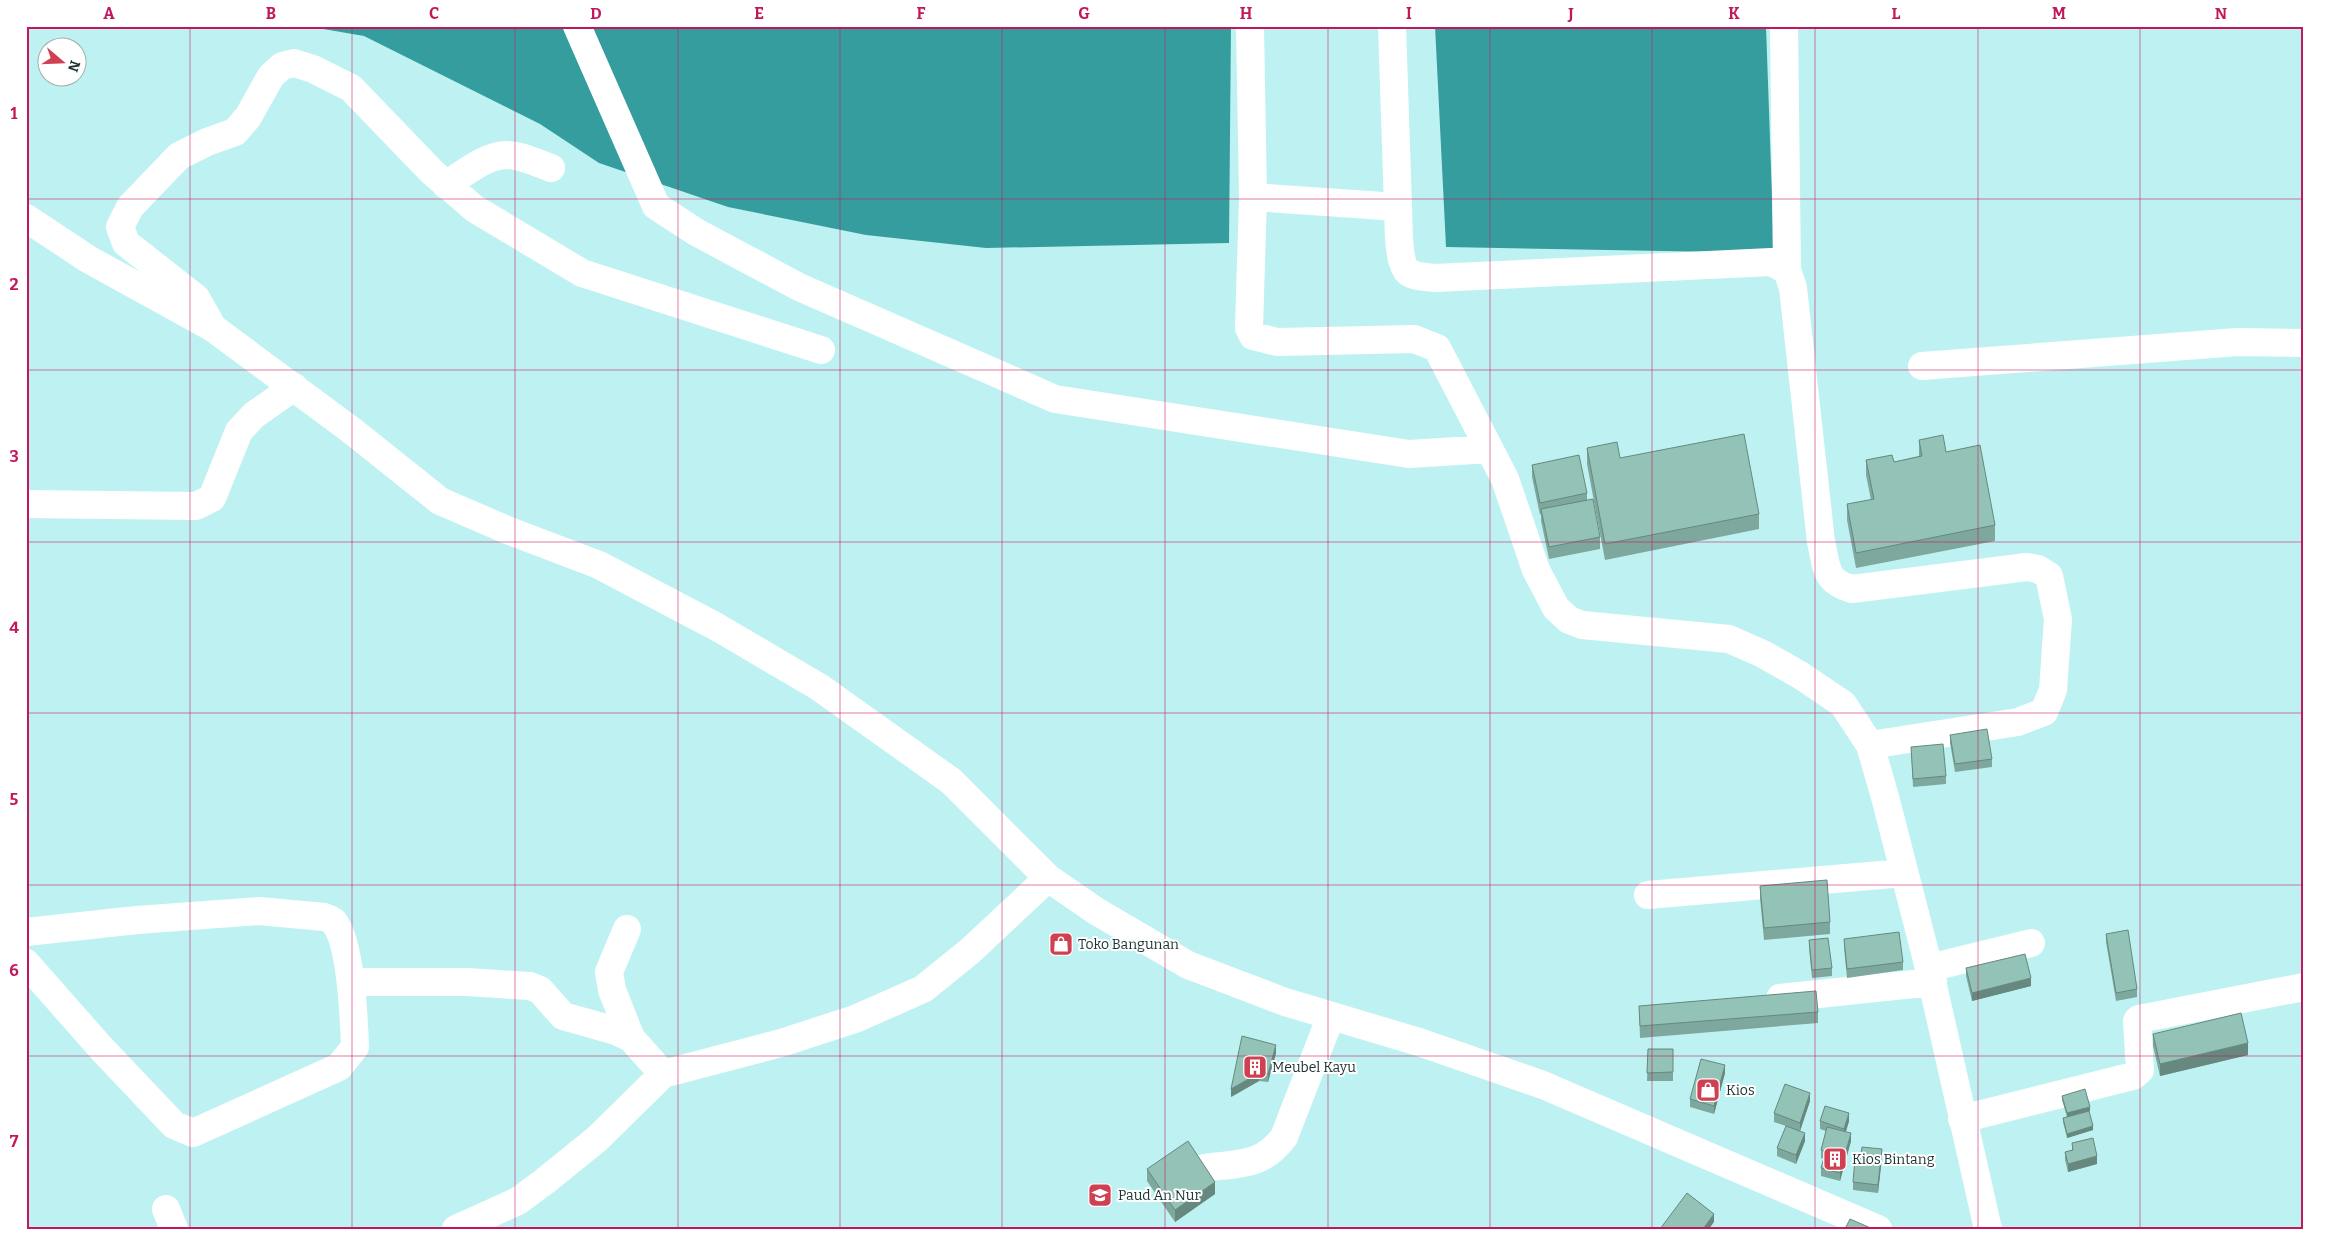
<svg xmlns="http://www.w3.org/2000/svg" width="2330" height="1255" viewBox="0 0 2330 1255" font-family="Bitter,serif">
<rect width="100%" height="100%" fill="#bef2f2"/>
<path fill="#369d9f" d="M306,26H1231L1229,243L986,248L866,235L728,207L599,163L540,124L364,36Z
M1435,26H1766L1774,253L1446,247Z"/>
<g fill="none" stroke-linecap="round" stroke-linejoin="round">
<path stroke="#fff" stroke-width="28" d="M577,26L656,206L696,232L799,287L1055,399L1409,454L1489,449
M1250,26L1253,197L1249,328L1253,336L1277,342L1414,339L1437,348L1505,479L1536,570L1556,608L1569,620L1582,625L1729,639L1763,654L1800,675L1843,704L1870,745L1885,797L1929,968L1988,1229
M1784,26L1787,270
M446,185C464,174 484,156 506,155C521,155 537,163 551,168
M1253,197L1398,207L1392,26
M1398,207C1399,222 1397,262 1408,272C1415,277 1427,277 1435,278L1771,262L1787,270L1793,288L1821,542C1827,567 1824,581 1852,589L2027,567L2038,569L2049,576L2058,619L2053,690L2044,712L2018,722L1870,745
M213,328L196,298L126,243L120,227L130,207L179,156L207,142L235,132L248,117L271,76L282,66L294,63L313,69L351,88L432,172L475,209L582,273L821,350
M1922,366L2238,342L2304,343
M26,504L196,506L212,498L239,431L254,415L294,387
M1648,895L1904,873
M627,929L609,972L612,990L631,1038
M26,932L137,920L259,911L324,917C327,918 331,919 334,922C351,943 354,1019 355,1047L339,1067L193,1133L174,1125L101,1048L26,963
M1929,968L2031,943
M351,982H467L530,986L540,990L563,1016L616,1031L631,1038L663,1074
M1780,998L1933,982
M1962,1119L2133,1076L2140,1070L2137,1021L2139,1019L2304,987
M1204,1168C1238,1163 1262,1167 1284,1137L1331,1016
M166,1209L174,1229
M456,1229L518,1201L545,1181L597,1139L663,1074L781,1043L855,1019L923,989L970,951L1048,878"/>
<path stroke="#fff" stroke-width="28" d="M26,218L88,259L213,328L351,430L440,501L507,530L599,565L717,627L819,687L951,781L1048,878L1096,911L1188,965L1285,1002L1419,1042L1543,1085L1878,1229"/>
</g>
<path fill="#7ea79d" d="M1919,440L1946,452L1995,525V541L1856,568L1847,520V504L1871,500L1866,475V460L1894,462L1919,456Z
M1587,448L1620,458L1759,514V529L1605,560L1587,464Z
M1532,465L1587,493V500L1600,537V549L1549,559L1541,521V514L1540,515L1532,477Z
M1950,735L1992,759V767L1955,772L1950,743Z
M1911,747L1946,776V784L1913,787Z
M1760,886L1830,922V934L1764,940L1760,898Z
M2106,934L2137,989V997L2116,1001L2106,942Z
M1844,939L1903,962V970L1847,978L1844,947Z
M1809,940L1832,968V976L1812,978L1809,948Z
M1966,968L2031,986L1972,1001L1966,976Z
M1639,1006L1818,1012V1023L1640,1038Z
M2153,1034L2248,1055L2160,1076L2153,1046Z
M1648,1049H1673V1081H1647Z
M1276,1053L1268,1082L1259,1081L1231,1097Z
M1725,1073L1714,1114L1690,1107V1099Z
M2062,1096L2090,1111L2084,1112L2093,1130L2067,1138L2063,1122V1118L2067,1117L2062,1100Z
M1810,1101L1800,1131L1805,1141L1796,1164L1777,1156V1148L1786,1126L1774,1122V1113Z
M1820,1121H1849L1846,1132L1851,1141L1840,1181L1821,1176V1168L1824,1159L1821,1158V1150L1826,1131L1820,1129Z
M2072,1143L2097,1164L2068,1172L2065,1160V1152L2072,1150Z
M1882,1157L1878,1193L1853,1190V1182L1860,1160Z
M1147,1169L1215,1194L1175,1222L1147,1181Z"/>
<path fill="#67887f" d="M2031,978V986L1972,1001V993Z
M2248,1043V1055L2160,1076V1064Z
M1276,1045V1053L1268,1082V1074Z
M1725,1065V1073L1714,1114V1106Z
M1259,1073V1081L1231,1097V1089Z
M1810,1093V1101L1800,1131V1123Z
M2090,1107V1111L2067,1117V1113Z
M1849,1113V1121L1844,1137V1129Z
M2093,1126V1130L2067,1138V1134Z
M1805,1133V1141L1796,1164V1155Z
M1851,1133V1141L1840,1181V1173Z
M1882,1149V1157L1878,1193V1185Z
M2097,1156V1164L2068,1172V1164Z
M1215,1182V1194L1175,1222V1210Z
M1714,1214V1222L1709,1229H1703Z"/>
<path fill="#93c2b6" stroke="#67887f" d="M1744,434L1759,514L1605,544L1587,448L1617,442L1620,458Z
M1943,435L1946,452L1980,445L1995,525L1856,553L1847,504L1874,499L1866,460L1892,455L1894,462L1922,456L1919,440Z
M1579,455L1587,493L1540,503L1532,465Z
M1593,499L1600,537L1549,547L1541,509Z
M1987,729L1992,759L1955,764L1950,735Z
M1943,744L1946,776L1913,779L1911,747Z
M1827,880L1830,922L1764,928L1760,886Z
M2128,930L2137,989L2116,993L2106,934Z
M1899,932L1903,962L1847,969L1844,939Z
M1828,938L1832,968L1812,970L1809,940Z
M2025,954L2031,978L1972,993L1966,968Z
M1816,991L1818,1012L1640,1026L1639,1006Z
M2241,1013L2248,1043L2160,1064L2153,1034Z
M1242,1036L1276,1045L1268,1074L1259,1073L1231,1089Z
M1648,1049H1673V1072L1647,1073Z
M1701,1059L1725,1065L1714,1106L1690,1099Z
M1785,1084L1810,1093L1800,1123L1774,1113Z
M2085,1089L2090,1107L2067,1113L2062,1096Z
M1825,1106L1849,1113L1844,1129L1820,1121Z
M2089,1111L2093,1126L2067,1134L2063,1118Z
M1786,1126L1805,1133L1796,1155L1777,1148Z
M1827,1127L1851,1133L1840,1173L1821,1168L1826,1151L1821,1150Z
M2093,1138L2097,1156L2068,1164L2065,1152L2073,1150L2072,1143Z
M1188,1141L1215,1182L1175,1210L1147,1169Z
M1862,1147L1882,1149L1878,1185L1853,1182L1855,1159L1860,1160Z
M1687,1193L1714,1214L1703,1229H1660Z
M1850,1219L1873,1229H1845Z"/>
<path fill="none" stroke="#c2185b" stroke-width="1" stroke-opacity="0.55" d="M190,26V1229M352,26V1229M515,26V1229M678,26V1229M840,26V1229M1002,26V1229M1165,26V1229M1328,26V1229M1490,26V1229M1652,26V1229M1815,26V1229M1978,26V1229M2140,26V1229M26,199H2304M26,370H2304M26,542H2304M26,713H2304M26,885H2304M26,1056H2304"/>
<defs>
<g id="shop-square" transform="scale(1.25)"><rect x="-9" y="-9" width="18" height="18" rx="4" fill="#d04053" stroke="#fff"/><path d="M-5-2.5h2.3a2.7 3.5 0 0 1 5.4 0H5L5.5 6h-11ZM-1.5-2.5h3a1.5 2.3 0 0 0-3 0Z" fill="#fff"/></g>
<g id="building-square" transform="scale(1.25)"><rect x="-9" y="-9" width="18" height="18" rx="4" fill="#d04053" stroke="#fff"/><path d="M-4-6H4V6H1V3H-1V6H-4ZM-2.5-4.3h1.7v1.8h-1.7ZM.8-4.3h1.7v1.8H.8ZM-2.5-1h1.7V.8h-1.7ZM.8-1h1.7V.8H.8Z" fill="#fff"/></g>
<g id="school-square" transform="scale(1.25)"><rect x="-9" y="-9" width="18" height="18" rx="4" fill="#d04053" stroke="#fff"/><path d="M0-5L7-2L0 1L-7-2ZM-4 1L0 2.5L4 1V4Q0 6-4 4Z" fill="#fff"/></g>
</defs>
<g fill-rule="evenodd">
<use href="#shop-square" x="1061" y="944"/>
<use href="#building-square" x="1255" y="1067"/>
<use href="#shop-square" x="1708" y="1090"/>
<use href="#building-square" x="1835" y="1159"/>
<use href="#school-square" x="1100" y="1195"/>
</g>
<g text-anchor="middle" stroke-width="4" stroke-linejoin="round" paint-order="stroke">
<g font-size="14" fill="#1d3232" stroke="#fff" text-anchor="start">
<text x="1078" y="949">Toko Bangunan</text>
<text x="1272" y="1072">Meubel Kayu</text>
<text x="1726" y="1095">Kios</text>
<text x="1852" y="1164">Kios Bintang</text>
<text x="1118" y="1200">Paud An Nur</text>
</g>
</g>
<rect width="2330" height="1255" fill="none" stroke="#ffffff" stroke-width="55"/>
<g transform="translate(62 62) rotate(109)"><circle r="24" fill="#ffffff" stroke="#a5adad"/>
<path d="M0-4L9 19L0 12L-9 19Z" fill="#d04053"/>
<text y="-8" font-size="14" font-weight="bold" text-anchor="middle" fill="#1d3232">N</text>
</g>
<rect x="28" y="28" width="2274" height="1200" fill="none" stroke="#c2185b" stroke-width="2"/>
<g font-size="16" text-anchor="middle" font-weight="bold" fill="#c2185b">
<text x="109" y="19">A</text>
<text x="271" y="19">B</text>
<text x="434" y="19">C</text>
<text x="596" y="19">D</text>
<text x="759" y="19">E</text>
<text x="921" y="19">F</text>
<text x="1084" y="19">G</text>
<text x="1246" y="19">H</text>
<text x="1409" y="19">I</text>
<text x="1571" y="19">J</text>
<text x="1734" y="19">K</text>
<text x="1896" y="19">L</text>
<text x="2059" y="19">M</text>
<text x="2221" y="19">N</text>
<text x="14" y="119">1</text>
<text x="14" y="290">2</text>
<text x="14" y="462">3</text>
<text x="14" y="633">4</text>
<text x="14" y="805">5</text>
<text x="14" y="976">6</text>
<text x="14" y="1147">7</text>
</g>
</svg>
